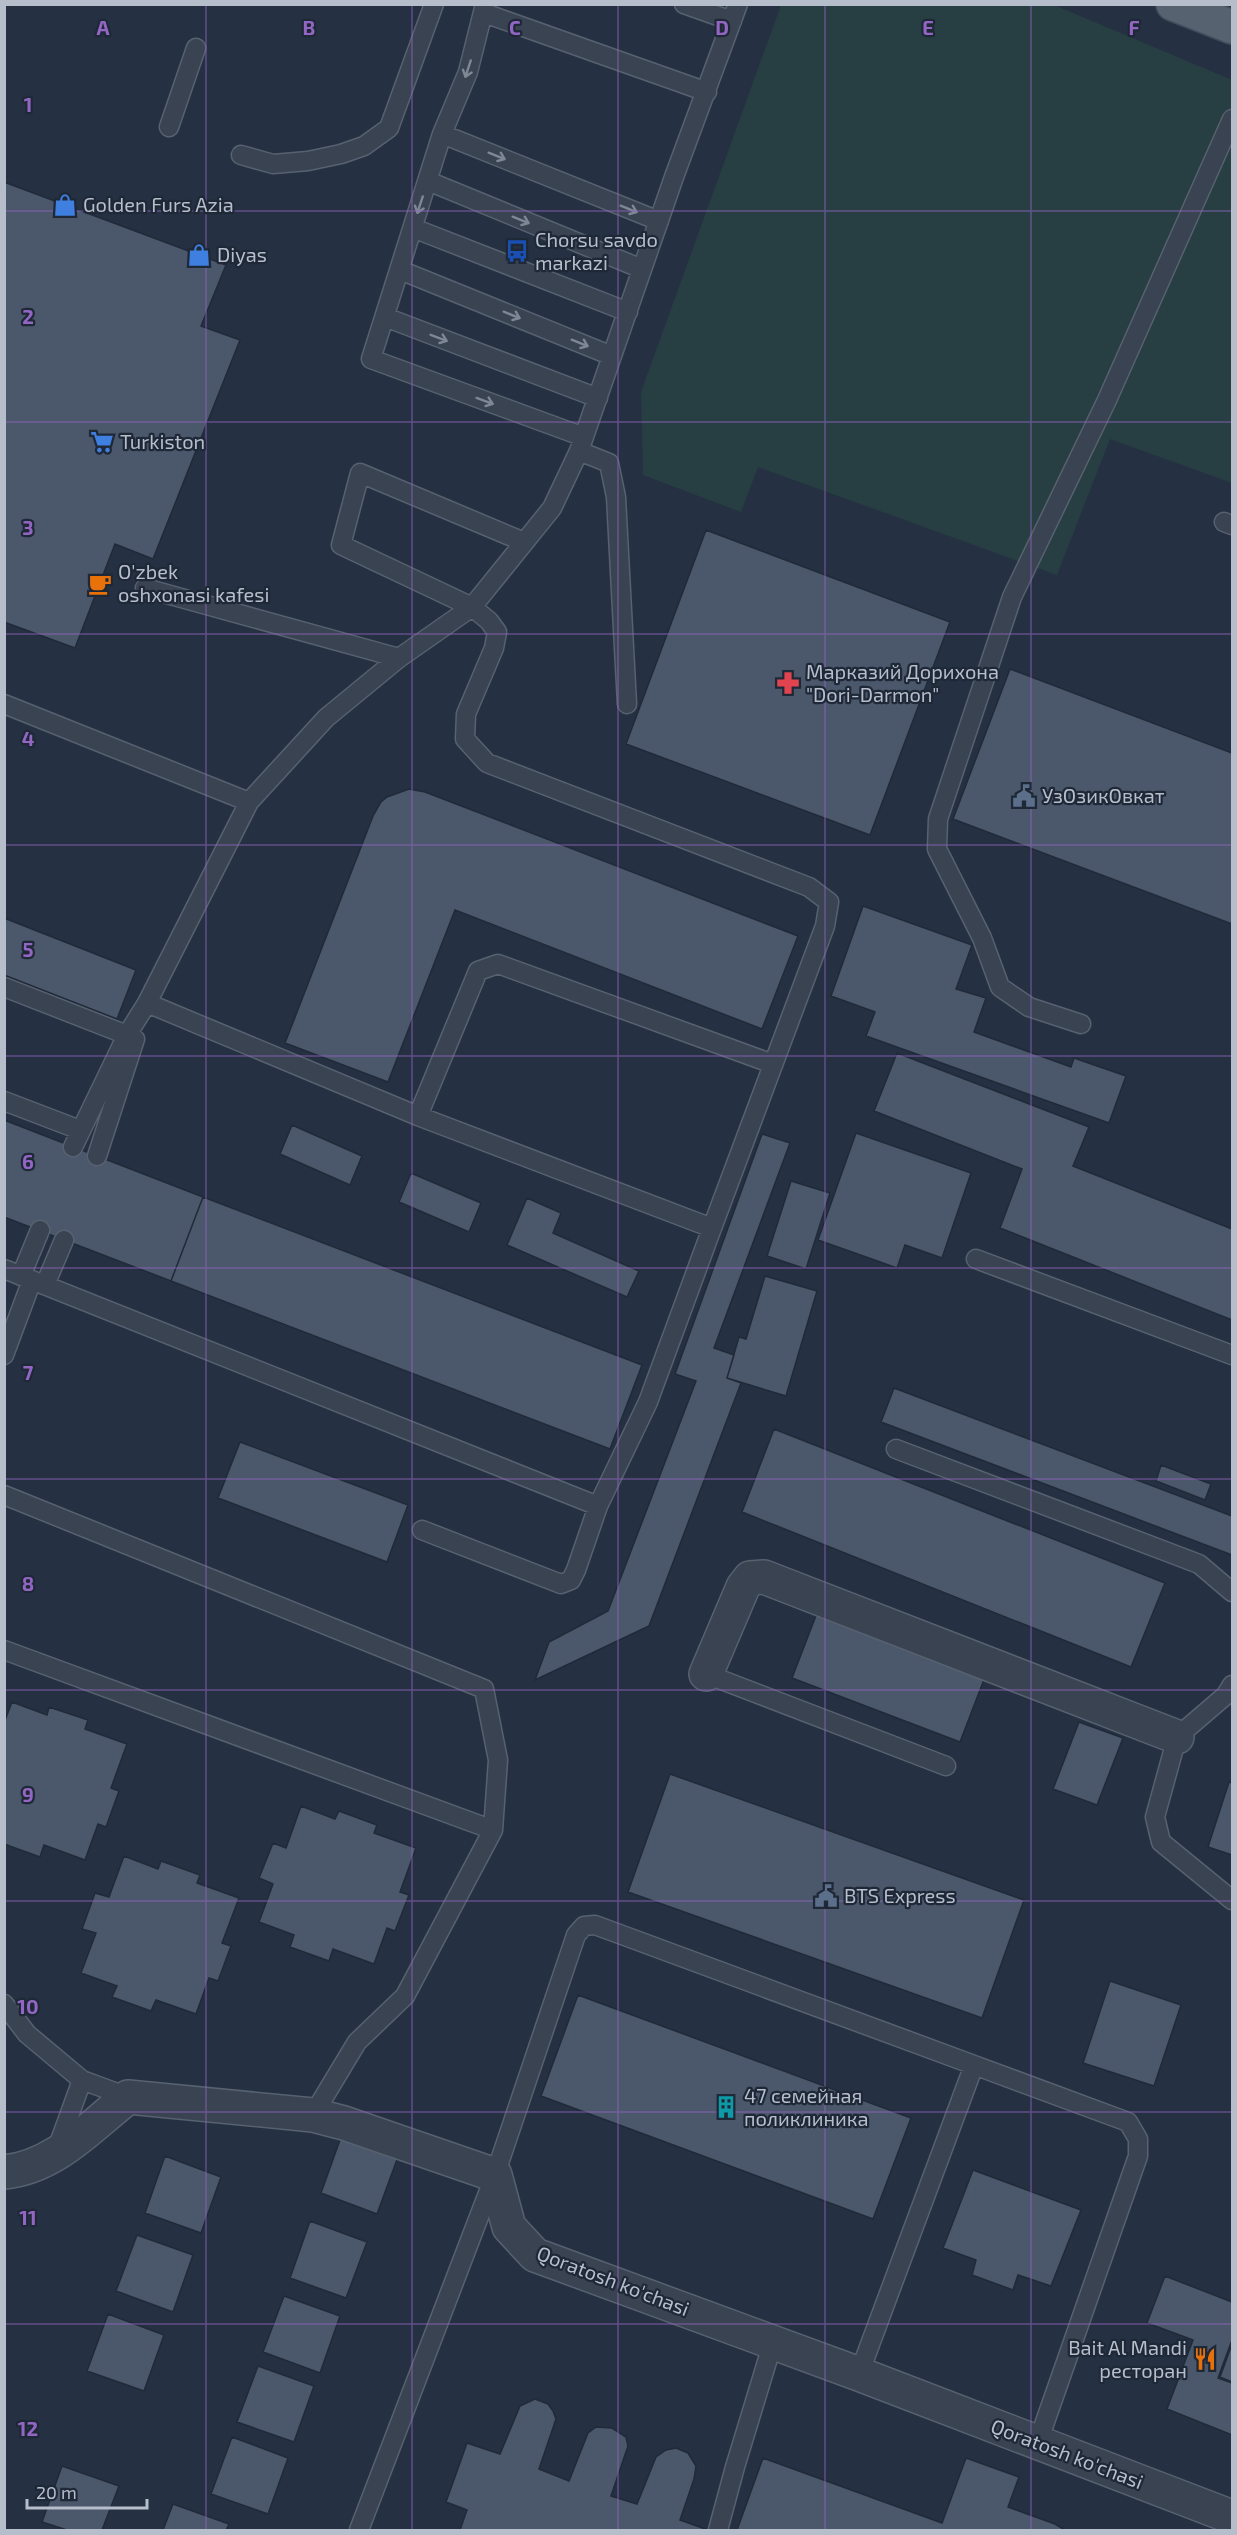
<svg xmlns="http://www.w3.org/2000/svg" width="1237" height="2535" viewBox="0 0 1237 2535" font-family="'Exo 2',sans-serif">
<rect width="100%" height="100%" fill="#253142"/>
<path fill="#273f43" d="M781,5H1054L1232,80V483L1110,439L1057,575L758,467L741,512L643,475L641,392Z"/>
<path fill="#4b576b" stroke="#202a39" stroke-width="1.5" d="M4,182L226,265L201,326L240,340L153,559L115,544L75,648L4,622Z
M706,530L950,622L870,835L626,744Z
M1010,669L1232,753V924L953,819Z
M409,789L425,792L798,936L762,1029L455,910L388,1082L285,1043L373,816L381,802L387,797Z
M863,906L972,945L956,989L986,998L974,1032L1071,1067L1074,1058L1126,1076L1109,1123L866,1036L875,1012L831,996Z
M4,918L136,970L117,1019L4,975Z
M897,1053L1089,1127L1073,1166L1232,1229V1320L1000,1228L1022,1169L874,1111Z
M4,1120L203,1197L171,1281L4,1217Z
M292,1125L362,1156L350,1185L280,1154Z
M856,1133L971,1173L942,1258L905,1245L897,1268L818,1240Z
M762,1134L790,1143L714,1348L734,1355L727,1378L741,1383L649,1626L535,1680L549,1642L608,1611L696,1381L675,1374Z
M411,1173L481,1203L469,1232L399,1202Z
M791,1181L830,1193L806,1269L767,1256Z
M203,1197L642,1365L610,1449L171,1281Z
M527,1198L561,1213L553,1233L639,1271L627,1297L507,1245Z
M765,1276L817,1291L786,1396L727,1378L739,1337L746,1339Z
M894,1388L1232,1516V1555L881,1422Z
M774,1429L1165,1583L1131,1667L742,1512Z
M240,1442L408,1505L387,1562L218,1498Z
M1161,1465L1211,1484L1205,1500L1156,1481Z
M817,1613L985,1677L960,1742L792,1678Z
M12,1702L47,1715L49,1707L88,1720L85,1729L127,1744L111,1788L119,1791L106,1827L98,1824L85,1860L44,1845L40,1857L4,1844V1723Z
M1079,1722L1123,1738L1097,1805L1053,1789Z
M670,1774L1024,1900L982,2018L628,1892Z
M1229,1782L1232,1783V1855L1208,1847Z
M301,1806L335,1819L339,1811L377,1825L374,1833L416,1848L400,1892L409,1895L395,1931L387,1928L374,1964L333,1949L329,1961L290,1947L294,1935L259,1922L273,1884L259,1878L273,1843L286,1848Z
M124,1856L158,1869L161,1861L200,1875L197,1883L239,1898L222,1943L231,1946L218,1981L209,1978L196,2014L156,2000L151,2011L112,1997L117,1986L81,1973L96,1933L82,1929L95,1893L109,1897Z
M1110,1981L1181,2005L1154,2086L1083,2063Z
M578,1995L911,2118L873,2219L541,2096Z
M341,2137L398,2157L377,2214L321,2193Z
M165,2156L221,2177L201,2233L145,2213Z
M973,2170L1081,2210L1051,2286L1018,2275L1013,2290L972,2275L976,2260L943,2248Z
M310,2221L367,2242L346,2298L290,2278Z
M137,2235L193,2255L173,2312L116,2291Z
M1165,2276L1232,2302V2340L1218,2378L1232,2383V2435L1167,2409L1193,2340L1147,2323Z
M284,2296L340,2316L320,2373L263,2352Z
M108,2314L164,2335L144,2391L87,2371Z
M1232,2344V2382L1220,2377Z
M258,2366L314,2386L294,2442L237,2422Z
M535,2399L548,2404L553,2411L556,2419L539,2469L569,2481L588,2433L596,2427L612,2428L626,2437L628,2446L611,2496L637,2504L656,2457L666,2450L676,2448L688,2453L696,2466L694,2479L680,2520L708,2530H460L467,2510L446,2502L467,2443L500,2454L520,2406Z
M232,2437L288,2458L268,2514L211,2494Z
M763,2458L942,2523L966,2458L1019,2477L1008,2507L1055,2524L1065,2530H737Z
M62,2466L119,2486L102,2530H67L42,2522Z
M173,2504L229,2524L226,2530H163Z"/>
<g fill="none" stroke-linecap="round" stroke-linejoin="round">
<g stroke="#57616f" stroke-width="21">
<path id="service" d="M485,4L468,72L442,134L371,359L584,437
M684,4L732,21
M484,13L707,92
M169,127L196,48
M442,134L659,221
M241,155L273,164L308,161L341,154L364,146L389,128L434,4
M428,181L642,269
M413,228L628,312
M400,270L612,356
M385,317L598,398
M579,451L609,463L616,497L627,704
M1224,522L1232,525
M524,542L360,473L341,545L472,607L489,621L497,632L494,648L466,714L465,739L487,763L809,887L829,902L825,926L712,1228
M145,588L399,658
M4,704L249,802
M4,987L127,1035
M147,1003L418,1116
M1081,1024L1029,1007L1000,987L982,938L937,849L938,819L1012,597L1107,400L1232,119
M4,1101L80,1130
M73,1147L127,1035L147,1003L249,802L326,718L399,658L472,607L552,508L579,451L674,177L738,4
M97,1156L135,1039
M976,1259L1232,1355
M4,1269L598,1506L576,1570L571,1580L561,1584L422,1530
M21,1276L40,1230
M45,1285L64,1240
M4,1355L32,1280
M896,1449L1199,1564L1232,1592
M4,1495L484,1689L498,1760L493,1830L405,1996L357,2042L313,2115
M598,1506L648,1402L712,1228L418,1116L478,971L498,964L773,1064
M4,1650L493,1830
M706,1674L946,1766
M1232,1685L1226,1695L1177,1737L1155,1817L1161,1842L1232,1900
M4,2004L27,2034L82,2080L128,2097
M974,2065L1128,2122L1138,2139V2156L1038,2442
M57,2149L82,2080
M359,2530L495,2175L576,1935L584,1926L595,1925L974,2065L859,2374
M718,2530L735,2467L773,2342"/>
</g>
<g stroke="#57616f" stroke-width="36">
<path id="minor" d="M706,1674L743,1587L750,1578L764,1577L1177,1737
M4,2172C54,2168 91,2126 128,2097L313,2115L344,2123L495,2175L509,2227L535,2255L859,2374L1232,2517"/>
</g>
<g stroke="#434c5b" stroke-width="36">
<path id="primary" d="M1173,4L1232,27"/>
</g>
<use href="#service" stroke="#394351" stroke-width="18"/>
<use href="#minor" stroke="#394351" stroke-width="33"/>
<use href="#primary" stroke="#576271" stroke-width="33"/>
</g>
<defs><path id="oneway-shaft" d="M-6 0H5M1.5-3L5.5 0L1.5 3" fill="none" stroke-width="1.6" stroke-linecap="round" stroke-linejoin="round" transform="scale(1.5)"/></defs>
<g stroke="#7e8795">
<use href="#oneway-shaft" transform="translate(468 69) rotate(108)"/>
<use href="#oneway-shaft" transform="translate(497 156) rotate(22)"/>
<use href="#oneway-shaft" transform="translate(420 205) rotate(108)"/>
<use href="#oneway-shaft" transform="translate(629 209) rotate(22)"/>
<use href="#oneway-shaft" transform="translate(521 220) rotate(22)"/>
<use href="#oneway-shaft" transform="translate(512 315) rotate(22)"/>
<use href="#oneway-shaft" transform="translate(439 338) rotate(21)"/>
<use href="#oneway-shaft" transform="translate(580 343) rotate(22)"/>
<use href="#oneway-shaft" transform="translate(485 401) rotate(20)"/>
</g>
<path fill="none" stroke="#9366c4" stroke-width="1.5" stroke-opacity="0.55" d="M206,4V2530M412,4V2530M618,4V2530M825,4V2530M1031,4V2530M4,211H1232M4,422H1232M4,634H1232M4,845H1232M4,1056H1232M4,1268H1232M4,1479H1232M4,1690H1232M4,1901H1232M4,2112H1232M4,2324H1232"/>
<defs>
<g id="shop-bare" transform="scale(1.8)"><path d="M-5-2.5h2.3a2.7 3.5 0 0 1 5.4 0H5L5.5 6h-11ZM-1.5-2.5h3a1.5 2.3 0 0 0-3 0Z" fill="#3f7fe0" stroke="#1e2837" stroke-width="2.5" paint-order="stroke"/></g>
<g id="bus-bare" transform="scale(1.8)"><path d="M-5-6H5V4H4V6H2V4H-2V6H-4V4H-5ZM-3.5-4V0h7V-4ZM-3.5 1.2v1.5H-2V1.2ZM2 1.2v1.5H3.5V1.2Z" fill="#1a4fb4" stroke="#1e2837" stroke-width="2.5" paint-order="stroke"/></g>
<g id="supermarket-bare" transform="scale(1.8)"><path d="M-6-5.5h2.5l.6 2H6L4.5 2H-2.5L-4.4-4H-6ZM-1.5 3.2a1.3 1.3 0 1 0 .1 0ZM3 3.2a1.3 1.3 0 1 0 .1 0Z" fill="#3f7fe0" stroke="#1e2837" stroke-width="2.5" paint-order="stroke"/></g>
<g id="cafe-bare" transform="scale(1.8)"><path d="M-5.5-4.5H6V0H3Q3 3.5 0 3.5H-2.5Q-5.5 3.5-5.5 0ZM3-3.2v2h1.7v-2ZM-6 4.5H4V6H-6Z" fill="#e8710a" stroke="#1e2837" stroke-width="2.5" paint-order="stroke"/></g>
<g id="pharmacy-bare" transform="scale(1.8)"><path d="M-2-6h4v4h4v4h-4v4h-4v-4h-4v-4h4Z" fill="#e0444e" stroke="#1e2837" stroke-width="2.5" paint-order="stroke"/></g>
<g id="civic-bare" transform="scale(1.8)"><path d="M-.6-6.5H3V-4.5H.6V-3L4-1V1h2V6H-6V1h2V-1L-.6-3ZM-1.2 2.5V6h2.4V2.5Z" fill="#5c6f8a" stroke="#1e2837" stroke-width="2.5" paint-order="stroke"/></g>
<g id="building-bare" transform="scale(1.8)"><path d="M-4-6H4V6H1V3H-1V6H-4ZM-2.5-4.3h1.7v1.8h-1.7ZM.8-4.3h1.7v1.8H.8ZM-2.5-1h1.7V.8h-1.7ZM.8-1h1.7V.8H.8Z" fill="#0f9aa8" stroke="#1e2837" stroke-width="2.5" paint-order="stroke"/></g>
<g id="restaurant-bare" transform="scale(1.8)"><path d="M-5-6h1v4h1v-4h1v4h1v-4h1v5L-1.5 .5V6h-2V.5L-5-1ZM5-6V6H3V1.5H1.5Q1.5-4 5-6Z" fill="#e8710a" stroke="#1e2837" stroke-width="2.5" paint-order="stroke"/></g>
</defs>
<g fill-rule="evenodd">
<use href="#shop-bare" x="65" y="205"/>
<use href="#bus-bare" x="517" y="251"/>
<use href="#shop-bare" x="199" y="255"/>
<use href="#supermarket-bare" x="102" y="442"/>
<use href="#cafe-bare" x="100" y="584"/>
<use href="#pharmacy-bare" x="788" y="683"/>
<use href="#civic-bare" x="1024" y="796"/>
<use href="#civic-bare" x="826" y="1896"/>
<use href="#building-bare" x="726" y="2107"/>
<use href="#restaurant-bare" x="1205" y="2359"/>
</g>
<g text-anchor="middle" stroke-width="4.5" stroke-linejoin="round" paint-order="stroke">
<g font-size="20" fill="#b6becc" stroke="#1e2837" text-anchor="start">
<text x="83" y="212">Golden Furs Azia</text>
<text x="535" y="247">Chorsu savdo<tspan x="535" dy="23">markazi</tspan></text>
<text x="217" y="262">Diyas</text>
<text x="120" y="449">Turkiston</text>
<text x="118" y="579">O'zbek<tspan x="118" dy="23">oshxonasi kafesi</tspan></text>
<text x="806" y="679">Марказий Дорихона<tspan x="806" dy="23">"Dori-Darmon"</tspan></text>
<text x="1042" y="803">УзОзикОвкат</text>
<text x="844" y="1903">BTS Express</text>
<text x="744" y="2103">47 семейная<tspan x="744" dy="23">поликлиника</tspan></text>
<text x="1187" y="2355" text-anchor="end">Bait Al Mandi<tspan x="1187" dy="23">ресторан</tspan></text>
</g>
<g font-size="20" fill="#b6becc" stroke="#1e2837">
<text transform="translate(613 2281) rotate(21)" y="7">Qoratosh ko'chasi</text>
<text transform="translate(1067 2454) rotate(21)" y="7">Qoratosh ko'chasi</text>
</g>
</g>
<g font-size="20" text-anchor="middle" font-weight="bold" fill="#9366c4" stroke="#1e2837" stroke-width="4.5" stroke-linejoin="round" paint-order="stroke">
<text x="103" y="35">A</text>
<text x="309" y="35">B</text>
<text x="515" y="35">C</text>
<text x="722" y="35">D</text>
<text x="928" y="35">E</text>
<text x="1134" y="35">F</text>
<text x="28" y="112">1</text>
<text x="28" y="324">2</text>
<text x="28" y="535">3</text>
<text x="28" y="746">4</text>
<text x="28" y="957">5</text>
<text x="28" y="1169">6</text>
<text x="28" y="1380">7</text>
<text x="28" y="1591">8</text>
<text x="28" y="1802">9</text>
<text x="28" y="2014">10</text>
<text x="28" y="2225">11</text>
<text x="28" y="2436">12</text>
</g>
<rect width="1237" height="2535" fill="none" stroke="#b6becc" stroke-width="12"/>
<path d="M27 2499v9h120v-9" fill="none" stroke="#b6becc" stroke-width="3"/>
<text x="36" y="2499" font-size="18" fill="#b6becc" stroke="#1e2837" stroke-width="4.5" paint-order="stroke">20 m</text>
</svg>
